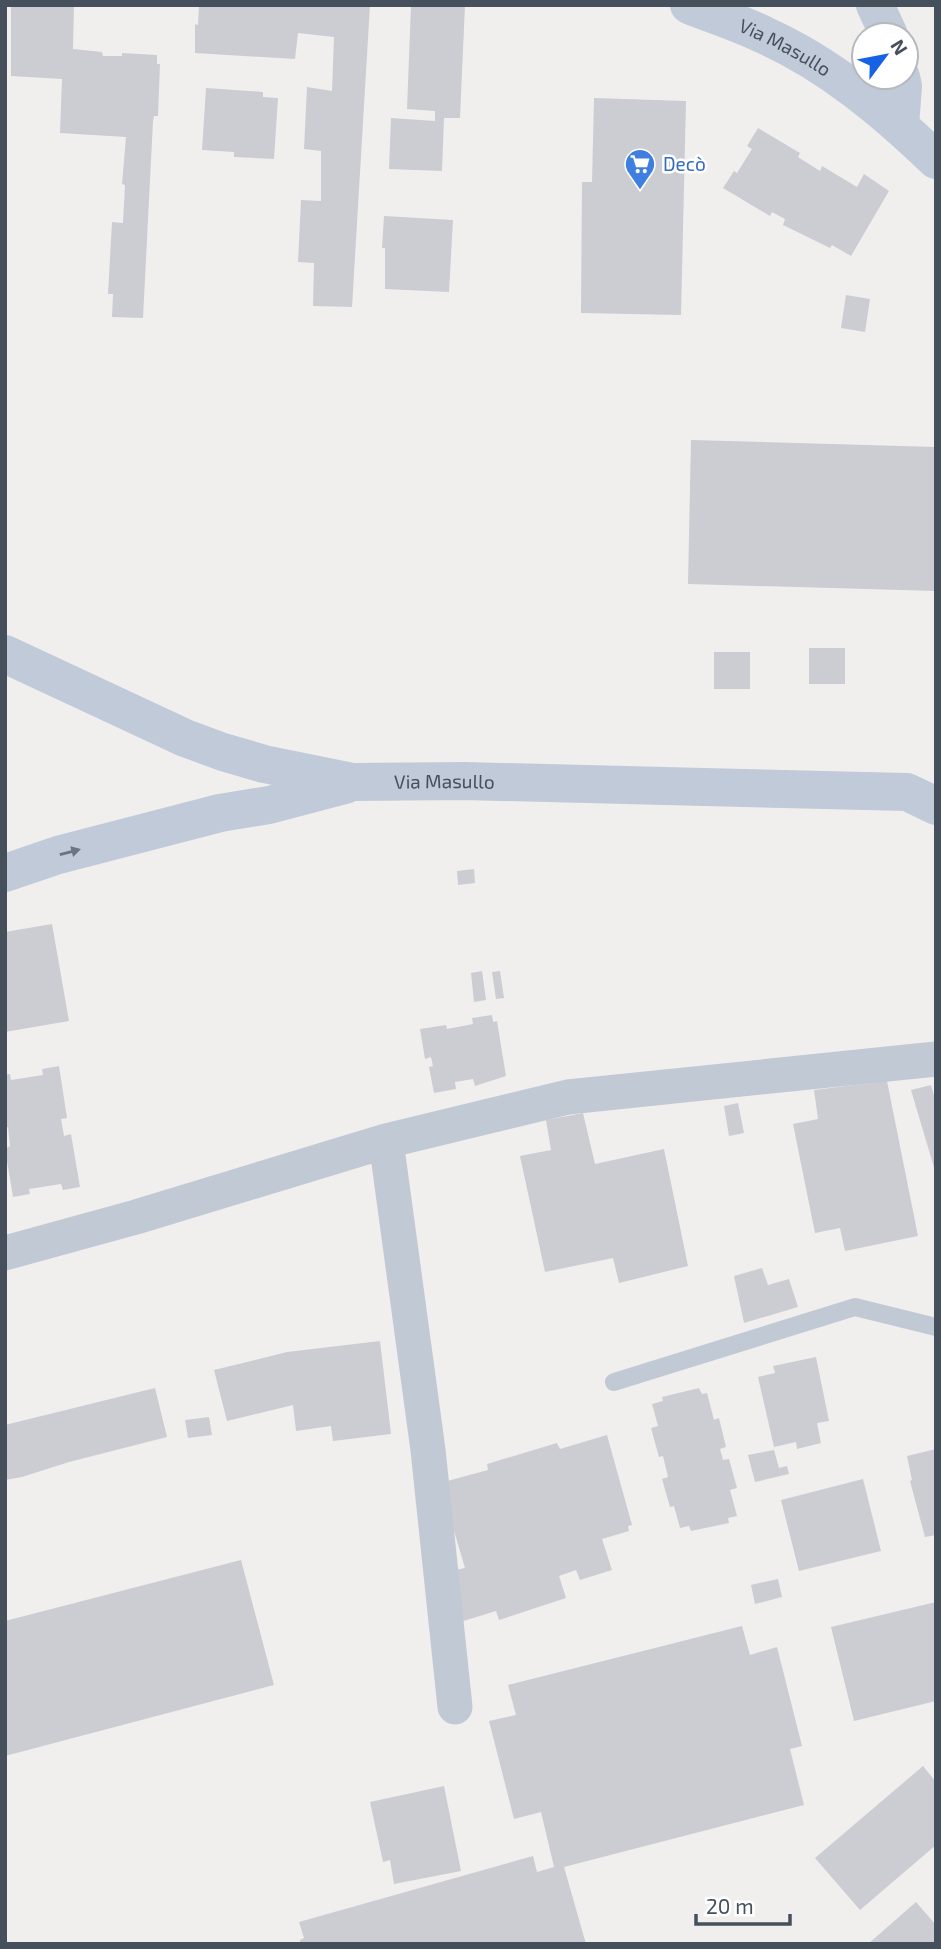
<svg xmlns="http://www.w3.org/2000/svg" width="941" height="1949" viewBox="0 0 941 1949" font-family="'Exo 2',sans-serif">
<rect width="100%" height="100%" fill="#f1eeee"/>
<path fill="#cbcdd3" d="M11,5H74L73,49L102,52L103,56H122V53L157,55V64H160L158,116H154L153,121L143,318L112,317L113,294H108L112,222L123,223L125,185L122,184L126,137L60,133L62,79L11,76Z
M199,5H370L352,307L313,306L314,263L298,262L301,200L321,201V151L304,149L307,87L332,91L334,37L298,33L295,59L195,53V24L198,25Z
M411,5H465L460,118H444L442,171L389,169L391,118L435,121V111L407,109Z
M206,88L263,92V97L278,98L274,159L234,157V152L202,150Z
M594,98L686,101L681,315L581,313L582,182H592Z
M758,128L800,153L798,157L820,171L822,166L857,187L864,174L889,191L851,256L832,245L830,248L783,225L785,219L772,212L770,216L723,188L734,171L737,173L752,149L747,146Z
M384,216L453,220L449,292L385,289V248H382Z
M846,295L870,299L865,332L841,328Z
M691,440L936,447V591L688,584Z
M809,648H845V684H809Z
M714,652H750V689H714Z
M474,869L475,883L458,885L457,871Z
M52,924L69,1021L5,1032V932Z
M482,971L486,1000L474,1002L471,973Z
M500,971L504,998L496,999L492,972Z
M492,1015L493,1022L497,1021L506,1076L475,1086L473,1079L455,1082L456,1089L434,1093L429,1067L433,1066L431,1057L425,1059L420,1029L446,1025L447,1029L473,1024L472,1018Z
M59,1066L67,1118L61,1119L64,1136L71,1134L80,1187L63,1190L61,1184L29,1189L30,1194L13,1197L5,1149L10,1146L8,1127L5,1128V1075L10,1074L11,1080L43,1075L42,1069Z
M887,1081L918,1236L845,1251L840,1228L815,1233L793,1124L818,1119L814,1090Z
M931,1085L936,1103L935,1171L911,1090Z
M738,1103L744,1133L729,1136L724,1106Z
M583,1113L595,1164L664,1149L688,1266L619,1283L613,1258L545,1272L520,1156L551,1150L546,1120Z
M762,1268L768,1285L789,1279L798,1307L744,1323L734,1276Z
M380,1341L391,1434L333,1441L331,1426L296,1431L293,1405L227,1421L214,1370L287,1352Z
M816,1357L829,1421L817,1423L821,1443L797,1449L796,1442L774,1447L758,1377L775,1373L773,1366Z
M155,1388L167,1437L69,1462L22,1477L5,1480V1425Z
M699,1388L702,1394L707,1393L714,1420L719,1418L726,1447L720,1449L723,1460L729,1459L737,1488L730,1490L737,1516L728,1518L729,1523L691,1531L689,1526L680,1528L674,1506L670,1507L662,1479L668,1477L663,1456L659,1457L651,1428L658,1426L652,1404L663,1401L662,1397Z
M209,1417L212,1435L188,1438L185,1420Z
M607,1435L632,1525L628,1526L629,1531L602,1539L612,1570L580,1580L576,1570L559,1576L566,1598L499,1620L496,1611L457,1623L450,1571L465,1568L440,1483L488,1470L487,1464L557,1443L560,1449Z
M936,1449V1535L925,1537L910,1481L912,1480L907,1456Z
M774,1450L779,1468L787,1466L789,1474L755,1482L748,1455Z
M863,1479L881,1551L799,1571L781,1500Z
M241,1560L274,1685L5,1756V1621Z
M778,1579L782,1597L755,1604L751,1585Z
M936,1602V1701L854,1721L831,1627Z
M742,1626L750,1655L777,1647L802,1746L790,1749L804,1805L564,1867L586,1944H301L300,1940L304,1938L299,1922L533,1856L537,1872L554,1867L541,1812L514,1819L489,1721L516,1715L508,1685Z
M923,1766L936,1782V1845L860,1910L815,1858Z
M444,1786L461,1871L394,1884L390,1860L383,1862L370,1802Z
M916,1902L936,1925V1944H868Z"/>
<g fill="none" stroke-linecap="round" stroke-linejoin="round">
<path stroke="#c1c9d4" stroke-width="18" d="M614,1382L855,1307L936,1327"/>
<path stroke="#c1c9d4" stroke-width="35" d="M386,1141L428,1450L455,1707
M5,1253L136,1217L386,1141L568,1097L936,1059"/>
<g stroke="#c0cad8" stroke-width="38">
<path id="s1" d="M689,5C714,15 740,23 764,35C829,64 885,111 936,160"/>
<path d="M875,5L889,35"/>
<path d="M900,126L903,86L901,77"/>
<path id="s2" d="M5,654L185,738L223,752L264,764L353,782L464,781L907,792L936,806"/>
<path d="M5,873L58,855L220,813L269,805L345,785"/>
</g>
</g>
<defs><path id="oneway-solid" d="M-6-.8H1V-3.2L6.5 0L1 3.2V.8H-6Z" transform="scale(1.75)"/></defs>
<use fill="#6b7581" href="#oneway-solid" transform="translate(70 852) rotate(-15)"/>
<defs>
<g id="supermarket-pin" transform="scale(1.575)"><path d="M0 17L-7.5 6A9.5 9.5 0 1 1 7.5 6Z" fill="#3f7fe0" stroke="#fff"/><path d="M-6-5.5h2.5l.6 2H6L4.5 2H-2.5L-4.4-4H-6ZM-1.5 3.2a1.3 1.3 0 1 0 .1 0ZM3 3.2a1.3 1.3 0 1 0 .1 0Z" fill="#fff"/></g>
</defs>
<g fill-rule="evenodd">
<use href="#supermarket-pin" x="640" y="164"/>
</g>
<g text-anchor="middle" stroke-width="5" stroke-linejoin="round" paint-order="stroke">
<g font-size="19" fill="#46505c" stroke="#fff">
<text dy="7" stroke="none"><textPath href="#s1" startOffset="105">Via Masullo</textPath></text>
<text dy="7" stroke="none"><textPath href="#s2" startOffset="464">Via Masullo</textPath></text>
</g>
<g font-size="19" fill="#366cbe" stroke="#fff" text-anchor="start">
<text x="663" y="171">Decò</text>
</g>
</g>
<rect width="941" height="1949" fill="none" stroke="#46505c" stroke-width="14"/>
<g transform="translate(885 56) rotate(58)"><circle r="33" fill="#ffffff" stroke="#b5b9be" stroke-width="2"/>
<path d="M0-5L12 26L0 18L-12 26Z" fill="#1563e4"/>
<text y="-10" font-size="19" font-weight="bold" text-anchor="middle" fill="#46505c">N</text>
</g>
<path d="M696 1914v10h94v-10" fill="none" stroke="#46505c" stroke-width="3.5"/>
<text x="706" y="1914" font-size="21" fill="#46505c" stroke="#ffffff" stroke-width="5" paint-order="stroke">20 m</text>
</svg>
